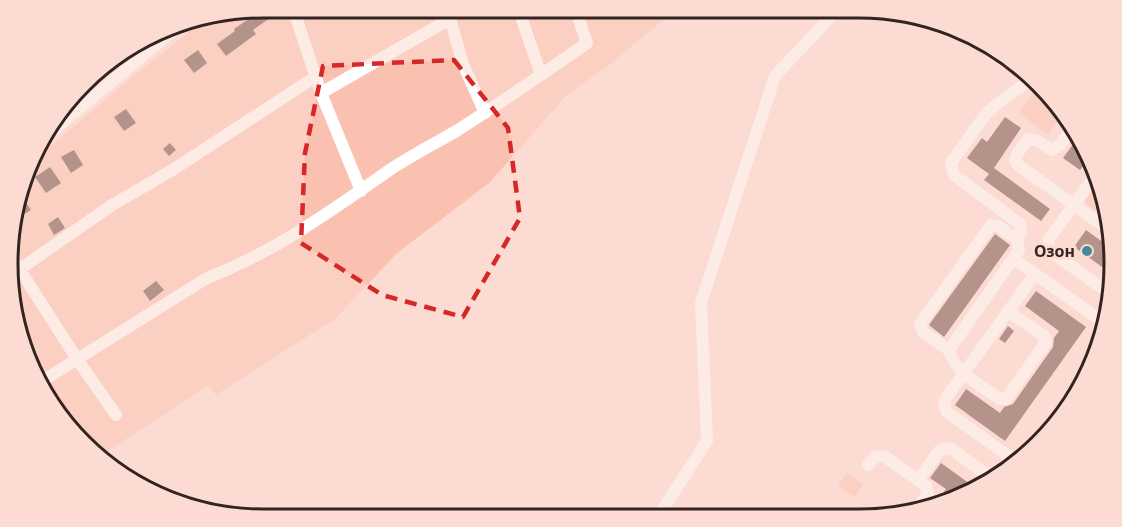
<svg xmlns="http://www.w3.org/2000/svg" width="1122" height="527" viewBox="0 0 1122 527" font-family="'Noto Sans',sans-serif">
<rect width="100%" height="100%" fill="#fbdbd2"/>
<path fill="#fac0b0" d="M264,8H672L662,21L610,64L565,97L489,183L397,253L336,318L216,395L209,385L100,456L83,445L34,377L10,297L12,213L34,160L142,69L208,17Z
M1040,83L1062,116L1048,134L1019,113Z
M1098,183L1105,217L1084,202Z
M847,473L863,484L854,497L838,486Z"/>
<path fill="#5c3c34" d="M264,8H273L277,13L253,30L256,34L226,56L217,44L235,31L234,29L256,14L253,9Z
M198,50L207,63L194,73L184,60Z
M126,109L136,123L124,131L114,117Z
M1005,117L1021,128L994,168L1050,209L1041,221L984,180L989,174L967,158L982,138L987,142Z
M1077,139L1090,158L1080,170L1063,158Z
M170,143L176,150L169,156L163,149Z
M74,150L83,165L71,173L61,157Z
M50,167L61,183L46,193L35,177Z
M20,194L31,210L12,222V213Z
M58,217L65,228L54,235L48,224Z
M1086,230L1111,248L1114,264L1112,274L1074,247Z
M995,234L1010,245L944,337L929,325Z
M156,281L164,290L150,301L143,291Z
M1036,291L1086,327L1005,441L955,405L966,389L1000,413L1004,407L1013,404L1053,347L1054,338L1059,331L1025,306Z
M1008,326L1014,331L1005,343L999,339Z
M941,463L973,486L968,494L957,500L934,506L946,489L930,478Z"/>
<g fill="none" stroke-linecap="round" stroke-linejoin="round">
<path stroke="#fff" stroke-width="12" d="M293,8L321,93L361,191
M447,8L463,64L485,113
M518,8L541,75
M321,93L450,19
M1071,130L1060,145L1052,150L1036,140L1028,139L1017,154L1015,161L1018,165L1108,229
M44,138L186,20
M1097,173L1049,239L1048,245L1053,253L1109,293
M991,225L998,226L1017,239L1019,250L949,350L923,332L920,324Z
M1017,239L1021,233L1020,224L954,175L951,163L985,115L997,104L1033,78
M11,256L77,359L116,415
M1014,259L1035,274
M10,276L112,205L174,169L315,77
M949,350C955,373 982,386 1000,399H1006L1046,342L1045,337L1008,311
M39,383L207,278C275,252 332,210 391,169C412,155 436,143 458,130C502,102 544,73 587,43L575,8
M1018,463L947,412L944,405L946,398L1035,274L1103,322
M868,465L876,456H884L926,486L928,493L916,511
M918,480L939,451L946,448L952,449L988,476L991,480
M657,518L707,441L701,303L775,76L839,8"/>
</g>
<path d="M0 0H1122V527H0ZM454,60L508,128L520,218L463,317L382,295L301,243L305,153L323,66Z" fill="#fbdbd2" fill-opacity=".55" fill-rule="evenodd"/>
<path fill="none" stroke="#d62828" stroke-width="4.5" stroke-dasharray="12 8" stroke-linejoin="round" d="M454,60L508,128L520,218L463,317L382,295L301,243L305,153L323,66Z"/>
<circle fill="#468999" stroke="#fbdbd2" stroke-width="2" cx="1087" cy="251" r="6"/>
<g text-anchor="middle" stroke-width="6" stroke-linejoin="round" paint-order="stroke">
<g font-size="16" font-weight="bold" fill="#332420" stroke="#fbdbd2" text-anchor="end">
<text x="1075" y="257">Озон</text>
</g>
</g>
<path d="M0 0H1122V527H0ZM263 18H859A245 245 0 0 1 1104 263V264A245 245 0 0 1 859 509H263A245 245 0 0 1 18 264V263A245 245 0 0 1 263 18Z" fill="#fbdbd2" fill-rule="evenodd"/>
<path fill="none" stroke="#332420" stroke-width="3" d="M263 18H859A245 245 0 0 1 1104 263V264A245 245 0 0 1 859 509H263A245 245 0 0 1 18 264V263A245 245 0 0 1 263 18Z"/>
</svg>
